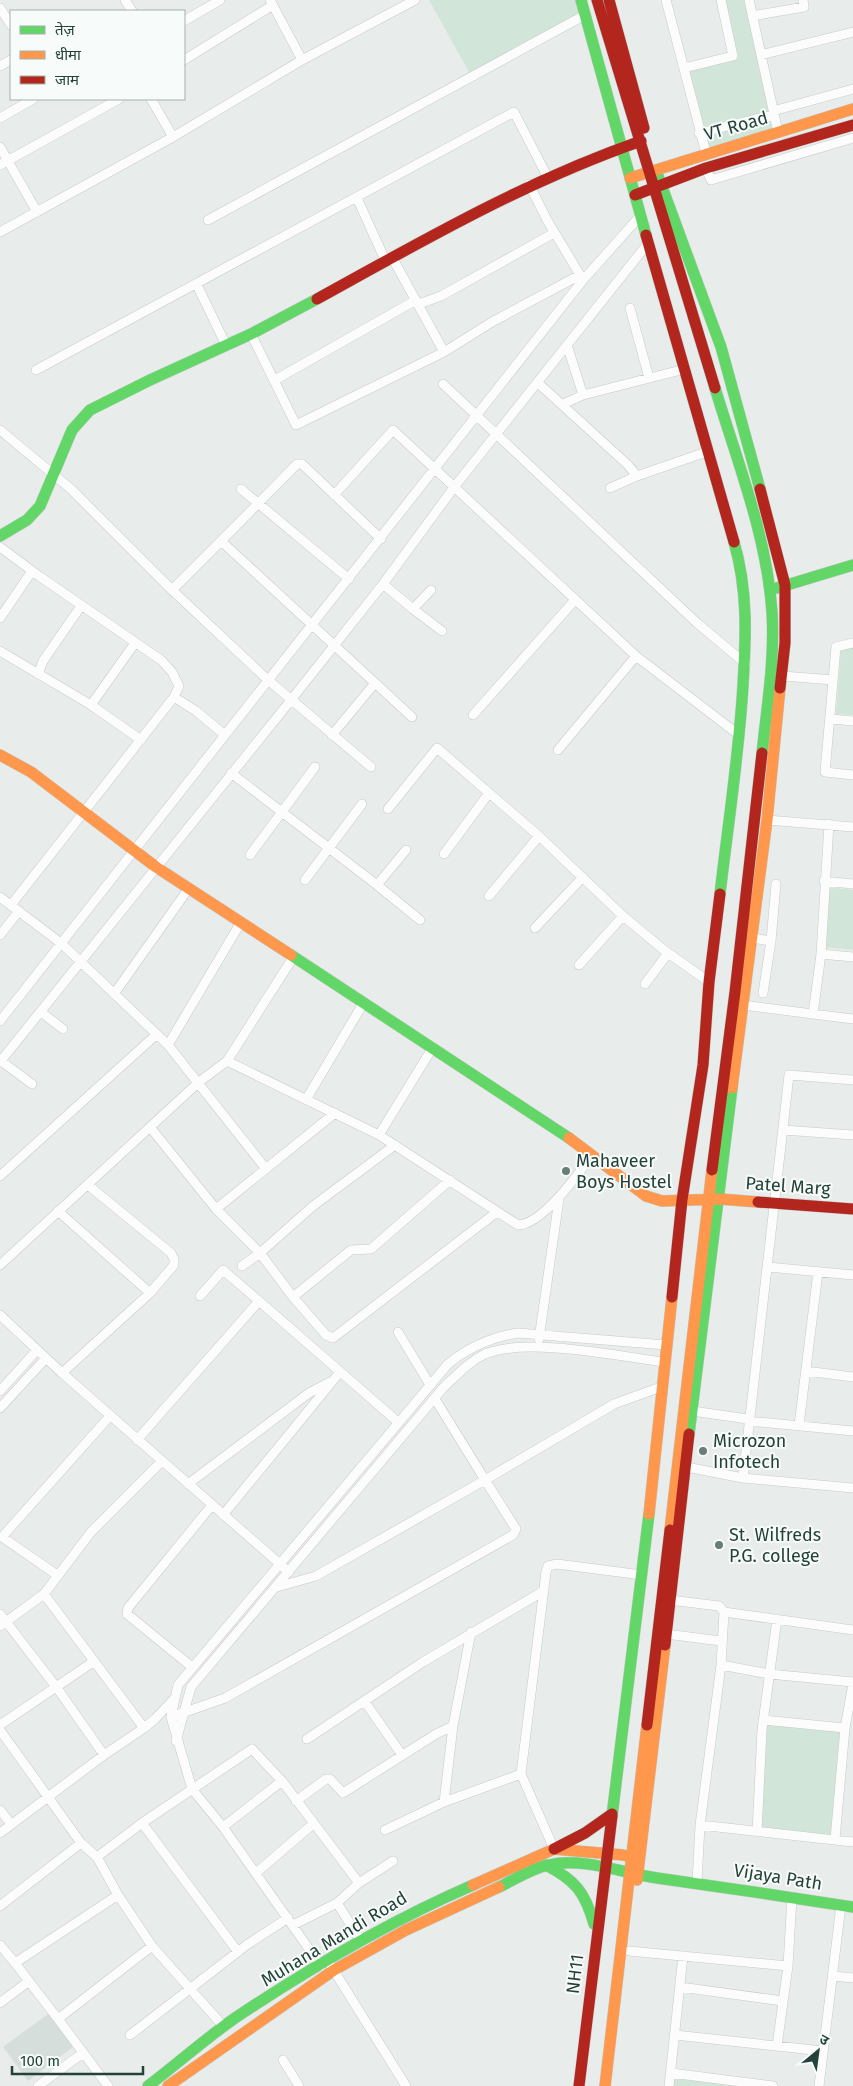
<svg xmlns="http://www.w3.org/2000/svg" width="853" height="2086" viewBox="0 0 853 2086" font-family="'Fira Sans','Noto Sans Devanagari',sans-serif">
<rect width="100%" height="100%" fill="#e8edeb"/>
<path fill="#d6dedb" d="M52,2011L77,2044L28,2081L3,2047Z"/>
<path fill="#d1e6d8" d="M429,0H581L585,15L471,76Z
M720,0H749L778,132L706,153L684,68L733,56Z
M853,647V715L836,714L841,649Z
M828,887L853,890V950L823,947Z
M763,1720L845,1728L835,1839L757,1832Z
M671,2073L731,2081V2086H669Z"/>
<g fill="none" stroke-linecap="round" stroke-linejoin="round">
<g stroke="#c5cac8" stroke-width="10">
<path id="street" d="M125,0L132,11
M270,0L302,60
M666,0L706,153
M749,0L778,132
M0,8L11,25
M752,16L804,7L803,0
M184,21L220,0
M761,55L853,32
M184,60L273,5
M0,66L11,60
M684,68L733,56L721,0
M151,99L173,137
M773,111L853,89
M0,118L33,99
M699,133L773,115
M0,147L37,212
M0,165L119,99
M706,168L711,180L853,138
M357,198L386,262
M208,220L585,15
M0,232L173,137L302,60L415,0
M393,259L444,352
M583,280L641,215
M197,285L226,345
M419,304L441,296L554,233
M630,308L649,378
M251,334L296,425L444,352L492,322L580,275
M567,345L649,242
M36,370L514,112L547,176
M275,380L416,300
M538,383L628,465L637,476L709,451
M443,384L697,623L746,664
M563,404L583,395L685,369
M0,430L71,489L172,590L268,680L371,767
M610,488L637,476
M241,489L349,579
M334,495L393,430L636,656L739,735
M221,541L297,464H302L381,539
M0,547L39,576L161,660L172,672L179,686L174,697L11,905
M383,584L413,609L431,590
M172,590L221,541L412,717
M413,609L442,631
M0,618L32,571
M853,643L836,647L825,772L853,775
M0,651L91,705L135,643
M38,674L43,661L81,606
M783,676L833,680
M174,697L196,711L225,735
M91,705L141,740
M473,715L574,601
M831,719L853,721
M332,735L375,683
M558,750L636,656
M231,773L377,885L406,850
M388,809L437,748L539,836L623,916L664,950L709,982
M767,820L853,827
M444,854L489,793
M250,855L315,767
M305,880L362,804
M824,881L853,884
M377,885L420,920
M489,896L539,836
M0,897L62,944L168,1045L266,1169
M535,928L583,877
M0,935L19,911
M752,938L771,941L776,884
M821,954L853,957
M579,965L623,916
M645,984L668,953
M763,993L771,941
M114,994L189,888
M743,1005L813,1014L821,954L829,824
M41,1012L63,1029
M813,1014L853,1019
M0,1021L583,280L547,220L529,184
M168,1045L241,922
M1,1061L32,1084
M227,1061L379,1135L518,1225C543,1224 578,1174 592,1155
M0,1062L291,700L383,584L455,486L567,345L583,395
M307,1098L364,1002
M150,1127L216,1209L335,1113
M783,1130L853,1135
M379,1135L433,1047
M0,1176L157,1034
M216,1209L260,1253L313,1206L395,1145
M58,1211L150,1293
M0,1265L199,1082L227,1061L294,956
M242,1266L260,1253L293,1297L326,1335L333,1338L497,1212
M768,1267L853,1275
M293,1297L351,1250L371,1249L450,1180
M259,1301L398,1422
M0,1315L62,1373L289,1572
M398,1332L430,1385
M539,1339L559,1199
M806,1371L853,1377
M62,1373L150,1293L174,1265V1259L171,1253L88,1185
M0,1391L37,1350
M435,1399L485,1480L614,1404L661,1387
M0,1408L46,1358
M692,1411L748,1419
M748,1421L853,1431
M799,1425L818,1272
M137,1440L259,1301L223,1270L200,1296
M681,1466L743,1478L853,1488
M743,1478L789,1075L853,1080
M188,1484L309,1393L330,1382
M223,1515L340,1372
M57,1575L2,1537L110,1416
M670,1600L719,1606L724,1612L853,1630
M0,1614L57,1688L104,1755
M0,1626L44,1594L91,1532L162,1461
M666,1634L721,1641
M721,1665L769,1674L853,1682
M192,1667L127,1614L128,1608L212,1505
M365,1702L402,1755
M171,1717L225,1698L513,1535L516,1529L485,1480L316,1576L277,1587
M763,1720L845,1728
M0,1725L93,1662
M144,1728L155,1719L174,1699
M0,1730L81,1843L97,1857L118,1895L152,1946L224,2027
M307,1739L423,1662L542,1592
M176,1741L191,1687L443,1388C456,1376 468,1362 485,1354C524,1337 619,1356 663,1362
M296,1801L326,1779H330L343,1793L436,1734L453,1726L471,1632
M444,1802L453,1726
M0,1810L11,1824
M142,1823L238,1952
M700,1825L853,1842
M223,1827L282,1781
M385,1830L444,1802L521,1774
M757,1832L762,1730L777,1619
M0,1833L104,1755L144,1728L44,1594
M835,1839L845,1728L853,1684
M554,1849L521,1774L546,1572L548,1566L557,1564L642,1575
M97,1857L142,1823L252,1749L282,1781L359,1883
M256,1873L313,1824
M697,1882L700,1825L721,1665L724,1612
M337,1903L361,1941
M0,1906L81,1843
M293,1925L337,1903L359,1883L393,1861
M0,1945L15,1963L118,1895
M629,1951L788,1966
M15,1963L58,2019L152,1946
M321,1966L223,1827L192,1789L171,1717L178,1685L448,1364C469,1347 491,1337 518,1333L666,1345
M331,1966L406,2086
M834,1976L853,1978
M680,1987L783,2001
M0,2003L29,1981
M58,2019L108,2086
M130,2035L248,1944L288,1918
M675,2035L823,2051
M777,2046L788,1966L792,1897
M283,2060L299,2086
M671,2073L773,2086
M38,2086L83,2053
M669,2086L683,1956
M819,2086L841,1905"/>
</g>
<g stroke="#c3cbc8" stroke-width="12">
<path id="fast" d="M581,0L646,235
M658,176L721,347L760,489
M715,388C737,461 767,536 772,612C775,659 767,706 762,753
M0,536L27,520L40,506L72,430L90,410L150,380L251,334L317,299
M777,588L853,565
M720,894C728,824 739,755 743,685C746,636 748,590 734,542
M291,955L569,1138
M689,1434L732,1088
M612,1816L649,1514
M546,1865C575,1880 585,1892 594,1924
M499,1887C514,1880 532,1868 548,1865C584,1857 622,1873 657,1878C722,1887 788,1897 853,1907
M148,2086C177,2064 205,2039 235,2018C310,1968 390,1921 473,1885"/>
</g>
<g stroke="#c3cbc8" stroke-width="12">
<path id="slow" d="M630,178L853,109
M0,755L31,772L156,867L291,955
M732,1088L767,820L780,688
M569,1138L646,1196L662,1201L720,1199L758,1202
M649,1514L672,1297
M670,1530L712,1170
M637,1880L665,1645
M473,1885L554,1849L623,1855L639,1859
M168,2086L334,1970L406,1930L499,1887
M605,2086L647,1725"/>
</g>
<g stroke="#c3cbc8" stroke-width="12">
<path id="jam" d="M597,0L715,388
M609,0L644,128
M635,195L706,168L853,125
M646,235L734,542
M317,299C424,240 524,182 641,141
M760,489L785,585V643L780,688
M712,1170L735,992L762,753
M758,1202L853,1209
M672,1297L682,1200L703,1065L709,982L720,894
M665,1645L689,1434
M647,1725L670,1530
M554,1849L585,1833L612,1814
M579,2086L612,1816"/>
</g>
<use href="#street" stroke="#fcfcfc" stroke-width="9"/>
<use href="#fast" stroke="#63d668" stroke-width="11"/>
<use href="#slow" stroke="#ff974d" stroke-width="11"/>
<use href="#jam" stroke="#b3261e" stroke-width="11"/>
</g>
<g fill="#697e78" stroke="#f7fbf9" stroke-width="2">
<circle cx="566" cy="1171" r="5"/>
<circle cx="703" cy="1451" r="5"/>
<circle cx="719" cy="1545" r="5"/>
</g>
<g text-anchor="middle" stroke-width="4" stroke-linejoin="round" paint-order="stroke">
<g font-size="18" fill="#24423a" stroke="#f7fbf9">
<text transform="translate(736 126) rotate(-16)" y="6">VT Road</text>
<text transform="translate(788 1186) rotate(4)" y="6">Patel Marg</text>
<text transform="translate(778 1877) rotate(9)" y="6">Vijaya Path</text>
<text transform="translate(334 1939) rotate(-31)" y="6">Muhana Mandi Road</text>
<text transform="translate(575 1974) rotate(-83)" y="6">NH11</text>
</g>
<g font-size="18" fill="#24423a" stroke="#f7fbf9" text-anchor="start">
<text x="576" y="1167">Mahaveer<tspan x="576" dy="21">Boys Hostel</tspan></text>
<text x="713" y="1447">Microzon<tspan x="713" dy="21">Infotech</tspan></text>
<text x="729" y="1541">St. Wilfreds<tspan x="729" dy="21">P.G. college</tspan></text>
</g>
</g>
<rect x="10" y="10" width="175" height="90" fill="#f7fbf9" stroke="#a3b1ad"/>
<rect x="20" y="26" width="25" height="8" fill="#63d668" stroke="#a3b1ad"/>
<text x="55" y="35" font-size="15" fill="#24423a">तेज़</text>
<rect x="20" y="51" width="25" height="8" fill="#ff974d" stroke="#a3b1ad"/>
<text x="55" y="60" font-size="15" fill="#24423a">धीमा</text>
<rect x="20" y="76" width="25" height="8" fill="#b3261e" stroke="#a3b1ad"/>
<text x="55" y="85" font-size="15" fill="#24423a">जाम</text>
<g transform="translate(818 2051) rotate(29)" stroke="#f7fbf9" stroke-width="4" paint-order="stroke">
<path d="M0-4L9 19L0 12L-9 19Z" fill="#24423a"/>
<text y="-8" font-size="14" font-weight="bold" text-anchor="middle" fill="#24423a">उ</text>
</g>
<path d="M12 2066v8h131v-8" fill="none" stroke="#24423a" stroke-width="2.5"/>
<text x="20" y="2066" font-size="15" fill="#24423a" stroke="#f7fbf9" stroke-width="4" paint-order="stroke">100 m</text>
</svg>
